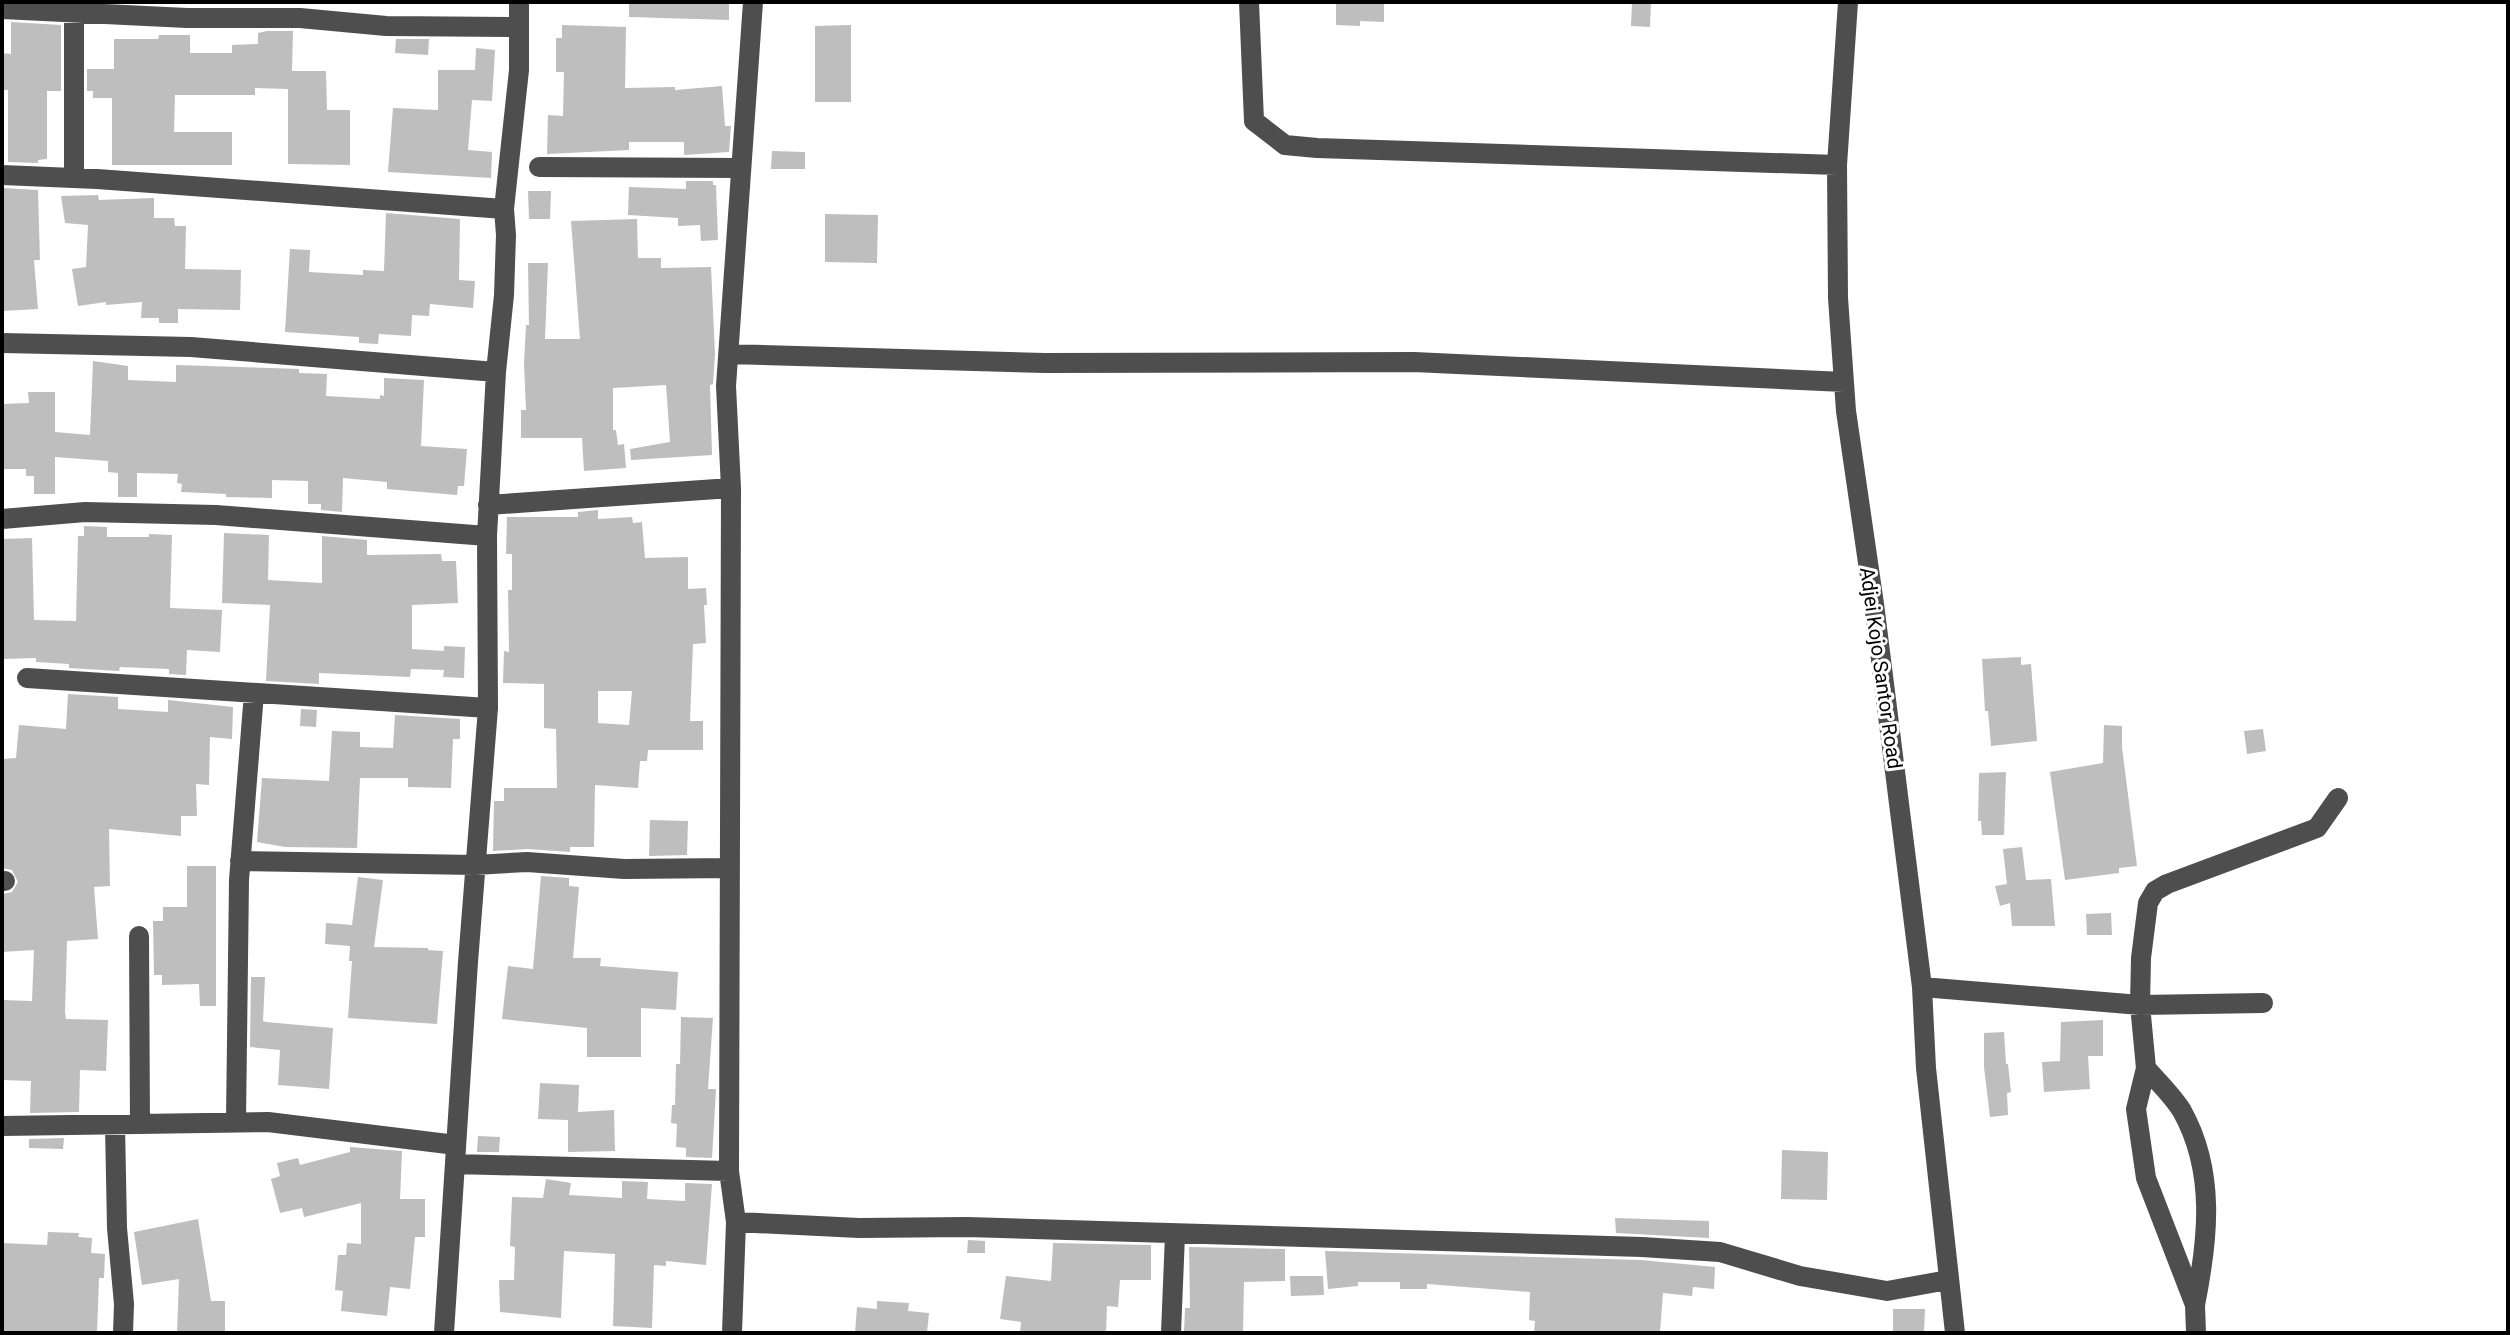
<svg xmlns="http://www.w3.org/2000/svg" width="2510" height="1335" viewBox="0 0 2510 1335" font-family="Roboto,sans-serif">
<rect width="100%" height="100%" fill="#fff"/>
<path fill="#bebebe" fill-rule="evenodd" d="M629,2H729V20L629,17Z
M1336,2H1384V22L1360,21V26L1336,25Z
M1632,2H1651L1650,27L1631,26Z
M11,22L61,25V91H47V159L38,160V163L8,162V90H2V53L11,54Z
M562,25L626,27L625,88L675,87V90L722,86L725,126H731L729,152L684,155V142H629V150L547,154L548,115L563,116L564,72H556V38H562Z
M851,25V102H815V26Z
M267,31H293L292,71H326L327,110H350V165L288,164V89L255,88V95H175L174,132H232V165H112V98H93V91H87V69H114V39H158L159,35H190V53H232V45L258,44V33Z
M396,39H429L428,55L395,53Z
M476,48L495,50L492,101L472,100L468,150L492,152L491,178L388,172L393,108L438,110V70H475Z
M772,151L805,152V169H771Z
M686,181H713V185H716L718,240L701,241L700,225L678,226V218L628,215L629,187L686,189Z
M3,188L38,190L40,260H34L38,309L2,311Z
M528,191H551L550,219H529Z
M98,195L99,200L154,198V218H174L175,226H186L185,269L241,270L240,310L178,309V323H159V318H141L142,302L106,305V302L78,306L72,269L86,267L88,225L65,223L61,196Z
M386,213L460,219L459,280L475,281L473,308L430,304L429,316L412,315L411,336L379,334L378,344L359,343V337L285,332L290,249L310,250L309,272L363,275V270L384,271Z
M825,214L878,215L877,263L825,262Z
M637,219L638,258H661V268L711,267L715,354L713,384L710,385L712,455L631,460L630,449L670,442L666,385L613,388V430H616L618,445L624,444L626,468L584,471L582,438H521V410H526L524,363L526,325H529L528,263H548L545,339H580L571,221Z
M93,361L128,366V380L176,382V365L299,369V373L327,374L326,396L380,399V395L384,396V378L424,380L421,446L467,449L464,486H458L457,495L387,489V482L343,478L342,512L321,510V504H308V481L272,480V498L226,497V494L181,492L182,484L177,483L178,474L137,473V497H118V473L108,472V461L55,457V494H34V476H26V469H2V404L29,403L28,392H55V432L90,435Z
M598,510V519L632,517L633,523L642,522L645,558L688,557V589L706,588L707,605H704L706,643L693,644L690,721H703V750H648L647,761H640L638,788L595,785L594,847H570V852L528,849L493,851L494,801H504V788H557L556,729L544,728V684L503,683L504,651L509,652L508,590H512V554H506L507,517H578V512ZM598,691H632L629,725L598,723Z
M84,526L107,527V537H149V534L172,535L170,608L222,610L220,652L187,650L186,675L169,674V669L120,667L119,671L69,668V664L36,662V658L2,659V539L32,538L34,620L76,621L78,536H84Z
M224,533L269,535L268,580L322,583V536L367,540V555L441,554L442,561H456L458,603L412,605V649L444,651V646L465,647L464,678L443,677L444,670L411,669L410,677L319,673V684L266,681L270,605L222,603Z
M2021,657V665L2031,664L2037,741L1991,746L1988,711H1985L1982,659Z
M68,694L118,697V709L168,712V700L233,707L232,739L210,737L209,785L196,784L197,816H181V836L109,829L110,886L94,887L98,939L67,941L65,1012L66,1019L108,1020L106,1071L80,1070L79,1112L30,1113L31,1081L2,1080V1000L32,1001L34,950L2,952V894L12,892L18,882L12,870L2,868V759L16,758L19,725L66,729Z
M301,709L317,710L316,727L300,726Z
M395,715L460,719V739H453L451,788L408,787V778H360L357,848L285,847L257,842L262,778L329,781L332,731L360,732V747L393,748Z
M2104,725L2122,726V747L2137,866L2119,868V873L2065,880L2050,772L2103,763Z
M2263,729L2266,751L2247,754L2244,731Z
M2006,772L2004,835H1982L1981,821H1978L1979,773Z
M650,820L688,821L687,855L649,856Z
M2022,847L2026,880L2051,879L2055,926H2012L2010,903L2000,906L1995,886L2007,884L2003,849Z
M187,866H216V1006H200L199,984L162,985V975H154L153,921H163V907H187Z
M541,876L569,878V886L579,887L573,958H601L600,966L678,972L676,1010L641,1008V1057H587V1028L502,1019L508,966L533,969Z
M358,877L383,880L374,947L428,948V950L443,951L437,1024L348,1018L352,961H349L350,946L325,944L326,923L352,925Z
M2111,913L2112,935H2087L2086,914Z
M251,977H265L263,1021L266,1022L333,1028L329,1089L278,1085L280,1050L250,1047Z
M681,1017L713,1018L708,1089H716L712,1158L686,1157V1148L676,1147L677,1124L671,1123L672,1105H675L676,1064H680Z
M2103,1020V1056H2088L2090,1089L2044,1092L2042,1062L2060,1061L2061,1022Z
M2004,1032L2006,1064H2008L2011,1092L2007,1093L2008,1115L1990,1117L1984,1067V1033Z
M540,1083L579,1085L578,1112L614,1110L615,1151L568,1152V1120L538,1119Z
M478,1136L500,1137L499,1152H477Z
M64,1138L63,1149L29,1148V1139Z
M350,1147L402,1151L400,1199H425V1237H415L410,1289L390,1287L387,1316L341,1311L343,1291L335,1290L338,1255H346L347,1243L361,1244V1203L304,1217L302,1208L280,1213L271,1179L280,1176L277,1163L298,1158L300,1165L350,1152Z
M1782,1150L1828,1152L1827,1200L1781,1199Z
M546,1179L571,1183L569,1195L622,1198V1181L648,1182L647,1199L685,1201V1183L712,1184L706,1265L666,1261V1266L654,1265L652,1328L613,1326L615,1254L564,1251L561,1318L500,1312L499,1280H514L515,1247L510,1246L512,1197L543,1198Z
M1615,1218L1709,1221V1238L1616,1233Z
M198,1219L211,1301H225V1333H177L179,1279L142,1285L134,1232Z
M48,1232L79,1233L78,1237L92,1238L91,1253L105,1254L104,1278H99L97,1333H2V1243L47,1245Z
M968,1240L985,1241V1253H967Z
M1053,1243L1151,1245V1280H1120L1118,1307L1107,1306L1106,1333H1020L1021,1322L1000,1319L1006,1276L1051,1281Z
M1189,1247L1285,1249V1281L1244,1282L1243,1333H1184L1185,1308H1190Z
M1325,1251L1641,1260L1715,1267L1714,1289L1693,1287L1692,1296L1663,1293L1660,1332L1657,1333H1534L1535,1321L1529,1320L1530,1292L1427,1284V1289H1400V1282H1358V1286L1328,1289Z
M1290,1276H1323L1324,1295L1291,1296Z
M877,1301L909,1303L908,1311L929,1313L927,1333H855L857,1307L877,1309Z
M1893,1309H1925L1924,1333H1893Z"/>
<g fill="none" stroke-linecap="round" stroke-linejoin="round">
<path stroke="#4e4e4e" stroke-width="20" d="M74,2V178
M1249,2L1254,121L1285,145L1317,148L1837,165
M1848,2L1837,165L1838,298L1846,411L1874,604L1922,987L1926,1068L1955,1333
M2,9L187,18H300L386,26L518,27
M539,167L740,168
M2,175L97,179L504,209
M2,343L191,347L496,372
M729,354L1045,363L1414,362L1844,382
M488,505L731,488
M2,519L85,512L216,515L487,536
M27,678L488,708
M240,861L475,865L527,862L624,869L730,868
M2,881H5
M139,936L140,1124
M1922,987L2140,1005L2263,1003
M2146,1068C2158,1082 2173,1096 2182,1111C2216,1172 2208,1240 2195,1305
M236,1121L239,880L254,693
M115,1125L117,1228L124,1304L123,1333
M2,1126L268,1122L456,1145
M455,1164L729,1171
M736,1222L859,1228L967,1227L1642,1247L1720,1252L1800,1276L1887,1291L1948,1280
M444,1333L468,962L488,708L487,536L496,372L504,295L506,235L504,209L519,70V2
M732,1333L736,1222L729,1171L731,488L726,386L753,2
M1171,1333L1175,1235
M2196,1333L2195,1305L2146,1178L2136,1109L2146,1068L2140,1005L2141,958L2148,903L2155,891L2167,884L2317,828L2338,798"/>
</g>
<g text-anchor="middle" stroke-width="6" stroke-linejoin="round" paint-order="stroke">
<g font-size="20" fill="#000" stroke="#fff">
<text transform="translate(1881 668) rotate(82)" y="7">Adjei Kojo Santor Road</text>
</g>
</g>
<rect width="2510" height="1335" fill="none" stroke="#000000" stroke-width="8"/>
</svg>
